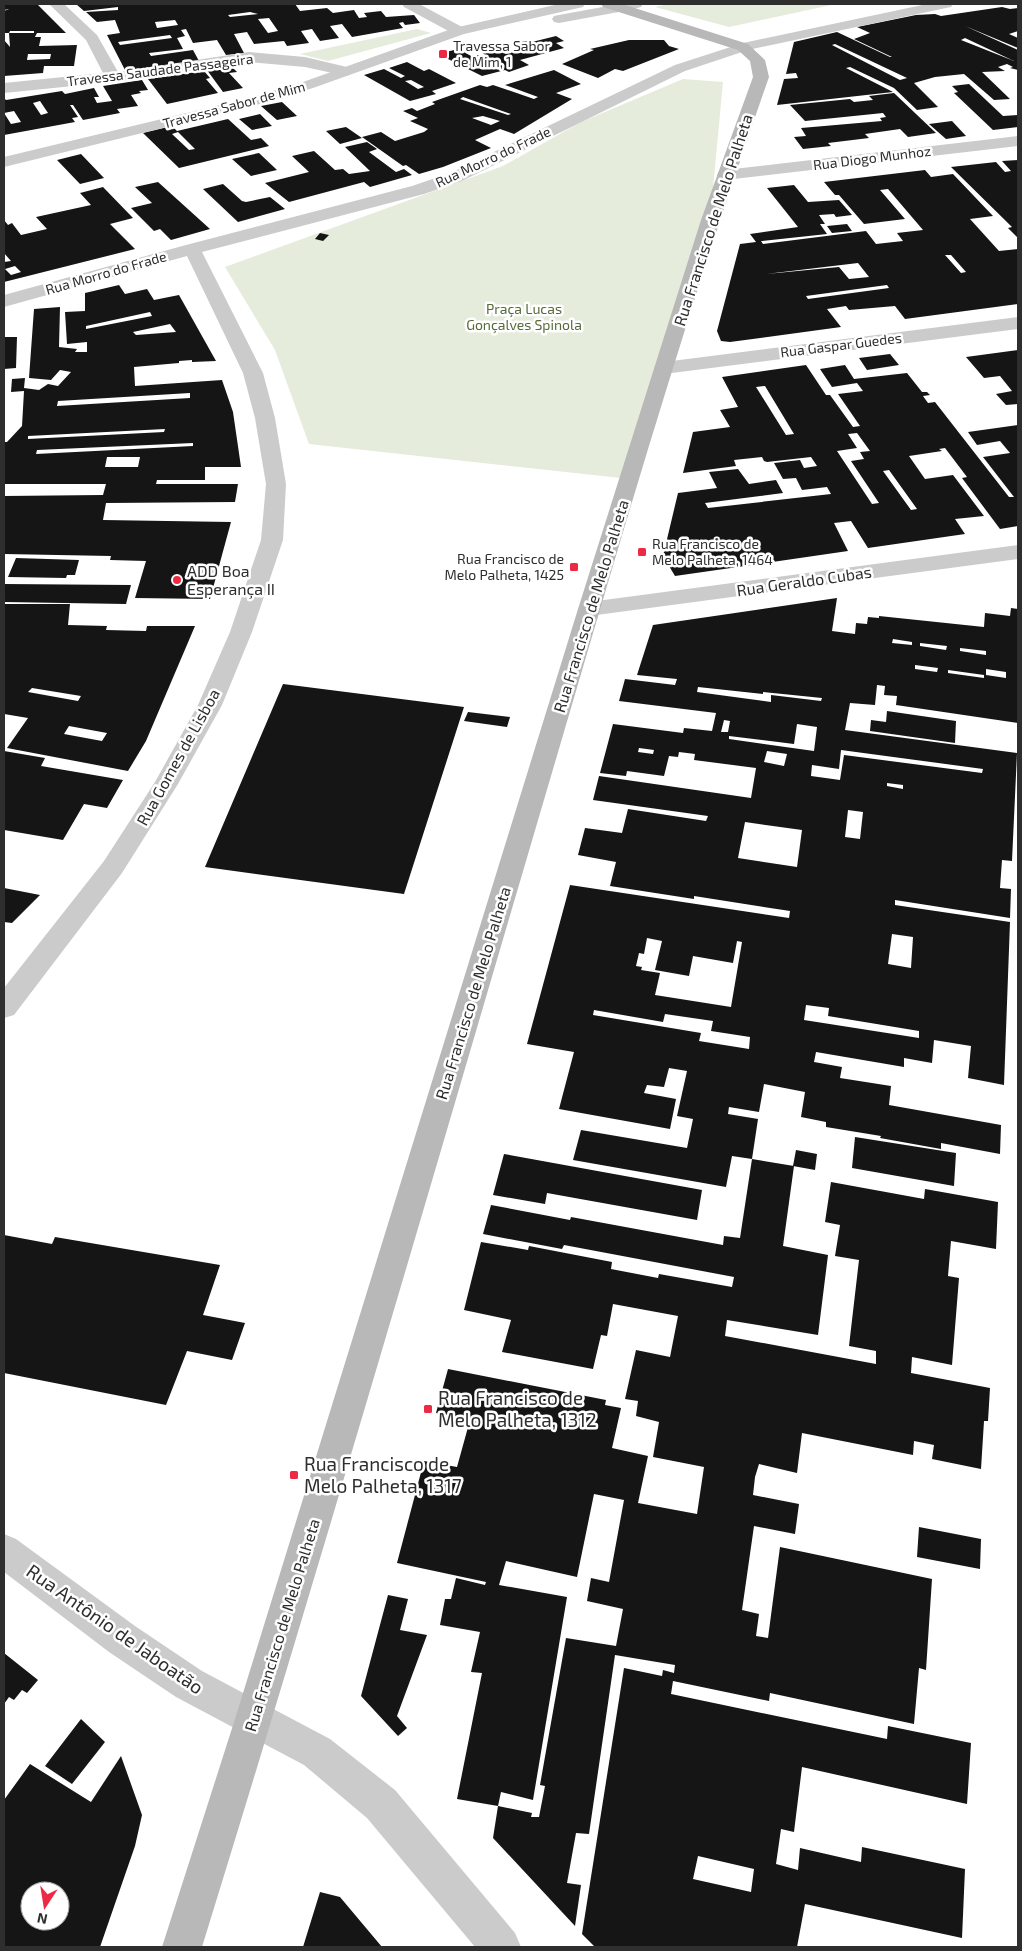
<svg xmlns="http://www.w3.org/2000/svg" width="1022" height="1951" viewBox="0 0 1022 1951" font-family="'Exo 2',sans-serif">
<rect width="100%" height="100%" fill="#fff"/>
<path fill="#e5ecdb" d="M669,4H836L729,27L655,7Z
M417,29L431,33L328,61L300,54Z
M683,79L723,82L710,220L630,479L309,444L275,350L225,267L503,166L581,122Z"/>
<path fill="#151515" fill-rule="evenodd" d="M4,4H37L66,33H37L35,37H41L39,46L77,45L74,66H44L43,73L4,76V40L10,47L9,33H34V31H10L9,33H4V11L9,9L4,10ZM28,54H51L50,59L27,60Z
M76,4H295L300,11L327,8L333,13L354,10L359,18L367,17L364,13L381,11L386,17L414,15L420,23L405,25L403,22L399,23L403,28L352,37L342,24L330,26L339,38L320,41L312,29L301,31L309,43L287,46L284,41L254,44L247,32L234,34L244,53L226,55L217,40L193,43L186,29L181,30L185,36L177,38L183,49L149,53L151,56L193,50L199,61L126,72L107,35L120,33L115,20L97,22L86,12L118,10V7L84,11ZM250,12L258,14L230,17L228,15ZM269,18L278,31L268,33L258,19ZM175,20L178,25L157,28L155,22ZM170,35L172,38L120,45L118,42Z
M1002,7L1010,9L1018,8V31L1009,34L1018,38V48L965,26L1018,50V70L1010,68L1013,67L1007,64L998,67L1005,71L982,72L1010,99L994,100L964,74L935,77L914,83L938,107L917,110L894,88L850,67L846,68L893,92L777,105L784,79L798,78L796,73L786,74L794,42L837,32L890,57H892L854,39L870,33L857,27L916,15L935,14L941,16ZM965,38L1014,61L961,40ZM835,44L907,78L900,80L832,45Z
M556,36L564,41L556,43L564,48L520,60L529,65L509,72L505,70L482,76L438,54L458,49L473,57L478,55L483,58L488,57L480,51L496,47L506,54L521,50L512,44L526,41L538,49L541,48L532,42Z
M629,40H664L669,46L679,49L623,71L615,69L598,78L562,64L594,50L590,49Z
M407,62L424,71L429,69L456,83L432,91L436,94L410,101L364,75L384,69L401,78L405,76L389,68ZM411,80L424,87L418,89L405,81Z
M226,67L233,68L237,72L229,73L243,88L223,92L207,70Z
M554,70L581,84L556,93L572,99L514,134L500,129L475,140L491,148L443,167L419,174L406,165L403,166L362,137L381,132L395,141L424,132L428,129L410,121L418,118L403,111L412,108L417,111L435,104L432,102L480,85L487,87L493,85L534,99L538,97L505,85ZM463,97L511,114L508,115L460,99ZM483,116L500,121L491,125L472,118Z
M204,71L210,78L206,79L218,93L167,104L148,79Z
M142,80L148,90L139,91L141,93L131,95L138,106L117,109L120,113L83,120L73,105H70L78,117L72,118L75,122L4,135V98L6,100L62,91L65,94L94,88L99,97H94L97,103L112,101L103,86ZM40,101L48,113L41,115L33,103ZM14,111L21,122L11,124L4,113Z
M969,84L1003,116L1018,115V127L993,130L954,93L958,92L952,86Z
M894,93L936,133L908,137L900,129L865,134L869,138L828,143L831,146L803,149L794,137L806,136L801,128L882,121L880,118L886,117L883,113L805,121L790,105L850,99L854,102L873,100L869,96Z
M282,102L297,116L277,120L261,106Z
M260,114L272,126L252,130L239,119Z
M228,119L251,140L261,138L269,146L179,168L143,133L172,126L177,131ZM178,132L195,149L189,150L172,134Z
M952,121L966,136L946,139L929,124Z
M346,127L362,138L340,144L326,131Z
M367,142L377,149L369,152L396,172L404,169L412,175L370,187L364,182L289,202L265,183L309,172L292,156L314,151L335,170L343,169L349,174L370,171L345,147Z
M259,153L277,170L251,176L232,159Z
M81,154L104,178L80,184L57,160Z
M1018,160V238L1008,228L1012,227L951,167L996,162L1005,172L1011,171L1002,161Z
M925,170L931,177L953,174L993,216L970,219L999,251L1018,249V304L905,319L895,306L849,310L846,306L827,309L841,327L730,342L721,341L717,331L740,244L756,242L750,234L798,227L767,188L794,185L808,202L839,200L852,215L836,217L834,214L819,215L825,224H820L827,234L761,241L763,244L866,231L876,244L903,241L897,233L923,230L888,189L880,190L905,219L864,224L839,195H835L824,182ZM945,255H951L966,272L961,273ZM858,263L869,277L849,279L839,267L766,274ZM887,285L889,288L808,299L806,296Z
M158,182L210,229L171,240L160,229L154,231L131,208L152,203L135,187Z
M223,184L242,201L246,202L270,197L285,209L238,222L203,189Z
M103,187L133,218L110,224L135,249L4,282V262L11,261L4,253V220L8,225L12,223L21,235L47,229L36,217L91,205L80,193ZM15,266L21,272L11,275L5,269Z
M847,224L852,231L832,233L827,226Z
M320,233L329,235L323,241L315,239Z
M119,285L125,294L147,289L154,300L179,295L216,361L192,362V360L179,361V363L134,367L135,386L222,380L233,412L241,467H205V480H157L156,484H238L235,502L106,503L103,520L231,522L210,599L135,598L146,561L110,560L111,556L4,554V496L103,495L106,484H4V442H7L22,426L24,391L11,392L12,379L25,378L24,388L39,390L48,384L58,386L71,372L60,370L51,380L29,378L34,309L60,307L59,347L77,349L75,352H87V342L67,344L65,312L85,311V293ZM150,312L152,316L86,329V326ZM170,324L176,332L136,335L133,332ZM190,393V398L57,406L58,401ZM165,429L164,432L28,439V436ZM193,443V446L36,454L37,450ZM107,457H140L138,467H105Z
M4,337H17L16,368L4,369Z
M1018,350V404L1006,405L996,394L1012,391L1000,376L984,378L966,357Z
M890,354L899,365L867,370L859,358Z
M806,365L826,395H830L853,427L860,426L838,394L863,391L857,383L832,387L820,369L845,365L854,379L907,373L922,392H927L930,395L923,396L928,403L935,402L1009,497H1014L983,457L1010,453L1000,441L977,445L968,432L1018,425V526L1000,529L962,478L967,477L945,448L939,449L942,451L909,456L925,479L953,475L984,516L955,519L965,534L868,548L851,521L834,523L848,551L675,576L663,556L678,493L717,488L709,472L738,469L749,484L776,480L783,493L705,503L708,508L831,494L827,487L802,490L796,478L783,479L774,463L800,460L804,468L817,466L811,457L767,462L764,461L762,457L734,460L736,466L683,473L693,432L730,427L720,410L738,407L722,377ZM765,386L794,434L786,435L756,387ZM857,433L870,451L860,452L864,459L851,461L879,503L872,504L837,451L857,448L848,434ZM889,470L917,509L911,510L883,471Z
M16,558L79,560L75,575H67L66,578L8,577Z
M4,584L131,585L126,604L4,602Z
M837,598L832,631L855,634L856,623L867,624L868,617L879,618V616L984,627L985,613L1010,616L1011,608L1018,609V723L896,705L897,696L884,695L885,686L877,685L875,705L850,703L845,730L1017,753L1012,861L1002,860L1000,888L1011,889L1010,918L895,900V905L1010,922L1004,1085L968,1078L971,1046L934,1040L932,1063L904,1058V1067L816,1052L814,1062L842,1067L840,1078L891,1086L889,1105L1001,1125L1000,1154L941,1143V1149L880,1138L881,1136L826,1127V1122L801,1117L805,1092L764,1084L759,1112L729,1107L728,1114L758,1119L752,1159L732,1156L726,1187L573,1160L581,1130L687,1148L693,1119L677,1116L687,1071L669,1068L664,1087L647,1085L644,1093L676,1099L670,1129L559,1109L574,1052L527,1044L570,885L789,918L790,911L694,896V899L610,886L616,862L578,855L585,828L622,833L628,809L706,821L708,816L593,800L599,776L751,798L756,768L694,760L695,754L679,752L678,757L669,756L664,776L627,771L626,776L600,773L613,724L683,733L684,728L712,731L716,713L619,701L625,679L675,685L677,679L637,675L653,625ZM893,639L912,642V645L892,643ZM920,643L947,646L946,650L920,646ZM960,648L986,651V655L960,651ZM915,665L938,668L937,672L915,669ZM986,669L1006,672V678L986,675ZM948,670L984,675V678L948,673ZM698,687L763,694V692L822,698L821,701L771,695V702L697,692ZM724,720L730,721L728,732H721ZM797,724L817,727L814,751L729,739V736L794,744ZM639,748L654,750L653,754L638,752ZM841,750L983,769L982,773L844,755L840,780L811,776L812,765L839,769ZM767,751L787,754L784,766L764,762ZM887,783L903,785V789L887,786ZM848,810L863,812L860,839L845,837ZM745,822L802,830L797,867L738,858ZM892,934L913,937L911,968L888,964ZM647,938L662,941L655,970L689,976L693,956L733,963L737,941L742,942L731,1007L655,995L660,973L641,970L642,967L636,966L639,953L644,954ZM806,1005L829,1008L828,1016L919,1031V1038L804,1020ZM594,1010L663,1022L665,1014L713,1021L711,1031L750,1037L749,1049L699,1041L701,1033L593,1015Z
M4,604H70L68,625L107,626L106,630L146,631L147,626H195L146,741L128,771L7,748L28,718L4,714ZM32,688L81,696L78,701L28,692ZM69,726L107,733L102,741L64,734Z
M283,684L464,707L404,894L205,867Z
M887,711L956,721L955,743L870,731L871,720L886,722Z
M468,712L510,717L507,727L464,721Z
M4,751L45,758L41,766L123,780L107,808L84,804L63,840L4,830Z
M4,888L40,895L12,923L4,922Z
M855,1137L956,1153L954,1186L852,1168Z
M796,1150L817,1154L815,1170L793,1166Z
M504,1154L702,1190L697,1220L547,1193L545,1204L493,1195Z
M752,1159L794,1166L783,1246L828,1255L818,1335L727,1320L725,1336L876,1364V1351L849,1346L859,1260L835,1256L840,1225L825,1222L831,1182L924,1199L925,1189L998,1202L996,1249L951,1241L948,1276L959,1278L952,1365L912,1357L911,1373L990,1388L988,1421H984L981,1469L932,1459L934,1445L914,1441L913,1455L802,1433L797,1473L759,1464L755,1477L753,1495L799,1504L795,1534L754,1526L742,1610L759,1614L756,1636L768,1638L780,1547L932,1579L926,1670L919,1668L914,1724L770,1693L769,1701L673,1681L671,1694L887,1739L888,1726L971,1743L967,1804L802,1767L794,1832L781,1829L776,1864L798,1870L800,1848L861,1862L862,1847L965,1869L962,1938L805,1904L797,1947H595L582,1934L624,1668L662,1676L663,1670L674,1673L675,1665L615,1655L589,1834L576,1833L567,1883L581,1885L575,1926L493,1838L498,1806L532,1813L531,1817H539L545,1786L540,1785L566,1638L616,1646L623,1609L587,1601L591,1578L609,1582L624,1500L594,1494L577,1577L506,1561L499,1585L567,1597L533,1800L501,1792L498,1806L457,1799L482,1673L471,1672L480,1632L440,1625L445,1599H451L456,1578L485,1585L486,1582L397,1563L424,1461L457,1467L470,1420L436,1413L448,1369L606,1400L605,1405L621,1408L612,1448L648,1456L638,1503L697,1514L704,1467L653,1457L659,1422L636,1416L638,1401L625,1399L636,1350L670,1357L678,1316L613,1304L607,1336L601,1335L593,1369L502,1352L511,1320L464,1310L481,1242L528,1250L529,1246L612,1262L611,1269L658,1278L659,1274L732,1287L734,1277L564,1245L562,1249L483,1234L491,1205L570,1220L571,1217L723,1245L724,1236L740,1238ZM698,1856L754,1869L751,1892L693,1879Z
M4,1235L52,1244L55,1237L220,1265L203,1315L245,1323L232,1360L187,1351L166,1405L4,1373Z
M919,1527L981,1539L980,1569L917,1557Z
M388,1595L408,1599L400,1630L427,1635L397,1716L407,1728L398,1736L361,1696Z
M4,1653L38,1680L27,1693L22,1690L14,1700L9,1697L4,1704Z
M81,1719L105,1742L72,1784L45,1766Z
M121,1756L142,1815L135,1846L100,1947H4V1800L30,1764L91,1802ZM30,1891H60V1921H30Z
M320,1892L340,1897L382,1947H303Z"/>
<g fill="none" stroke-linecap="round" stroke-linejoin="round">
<path fill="#cbcbcb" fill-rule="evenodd" d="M49,4H64L97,35L118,72L249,52L305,57L351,68L354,71L351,74L346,76L305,67L249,62L113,82L4,93V83L103,73L86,40Z
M402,4H419L464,28L466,31L464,34H454L404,7Z
M619,4H643L641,7C632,9 623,13 614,11L612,8Z
M743,43L748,44L750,47L748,50L685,71L462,181L424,194L202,252L263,373L275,418L286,484L283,540L252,632L222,705L178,784L122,873L14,1015L4,1018V988L104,861L155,782L198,705L230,632L261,540L266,484L255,418L243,373L187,256L4,307V295L186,245L412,186L450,173L675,65Z
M1018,136V146L725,180L719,179L717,175L719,171L725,170Z
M1018,317V329L664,374L657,372L654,368L657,364L664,362Z
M1018,545V559L589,616L581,614L578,609L581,604L589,602Z
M4,1534L16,1539L135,1626L202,1671L330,1739L395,1790L515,1933L521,1947H475L367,1818L304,1765L176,1697L109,1652L4,1572Z"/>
<path fill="#cbcbcb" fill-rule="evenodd" d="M559,4H585L583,7L464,34L313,88L264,103L4,167V157L253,97L303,82L454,28Z
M619,4L626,8L624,11L559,23L554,22L552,19L554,16L559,15Z
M927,4H953L951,7L946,8L743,51L738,50L736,47L738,44L743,43Z"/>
<path fill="#b8b8b8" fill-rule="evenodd" d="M601,4H622L748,44L765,60L769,77C682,324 610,576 536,827C426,1201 317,1575 202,1947H162L235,1719L578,609L701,220L753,77L750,61L738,50L603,7Z"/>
</g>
<g fill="#ed2943" stroke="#fff" stroke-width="2">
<rect x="438" y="49" width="10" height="10" rx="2.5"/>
<rect x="637" y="547" width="10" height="10" rx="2.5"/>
<rect x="569" y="562" width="10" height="10" rx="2.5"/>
<circle cx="177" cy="580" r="5"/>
<rect x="423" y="1404" width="10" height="10" rx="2.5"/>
<rect x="289" y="1470" width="10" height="10" rx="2.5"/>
</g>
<g text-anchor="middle" stroke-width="5" stroke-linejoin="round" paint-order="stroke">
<g font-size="14" fill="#2e2e2e" stroke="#fff" text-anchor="start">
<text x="453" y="51">Travessa Sabor<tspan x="453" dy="16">de Mim, 1</tspan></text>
<text x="652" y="549">Rua Francisco de<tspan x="652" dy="16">Melo Palheta, 1464</tspan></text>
<text x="564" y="564" text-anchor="end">Rua Francisco de<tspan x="564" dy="16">Melo Palheta, 1425</tspan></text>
</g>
<g font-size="14" fill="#2e2e2e" stroke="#fff">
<text transform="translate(160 70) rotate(-7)" y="5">Travessa Saudade Passageira</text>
<text transform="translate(234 105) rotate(-15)" y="5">Travessa Sabor de Mim</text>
<text transform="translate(493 157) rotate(-25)" y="5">Rua Morro do Frade</text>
<text transform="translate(872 158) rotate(-7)" y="5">Rua Diogo Munhoz</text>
<text transform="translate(106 273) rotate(-16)" y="5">Rua Morro do Frade</text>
<text transform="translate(841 345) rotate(-7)" y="5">Rua Gaspar Guedes</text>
</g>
<g font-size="14" fill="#546c3a" stroke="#fff">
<text x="524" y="314">Praça Lucas<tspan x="524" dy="16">Gonçalves Spinola</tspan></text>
</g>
<g font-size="16" fill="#2e2e2e" stroke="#fff">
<text transform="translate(713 220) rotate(-72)" y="6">Rua Francisco de Melo Palheta</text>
<text transform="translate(804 581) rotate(-8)" y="6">Rua Geraldo Cubas</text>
<text transform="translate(591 606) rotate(-73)" y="6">Rua Francisco de Melo Palheta</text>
<text transform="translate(178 757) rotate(-61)" y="6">Rua Gomes de Lisboa</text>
<text transform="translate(473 993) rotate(-73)" y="6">Rua Francisco de Melo Palheta</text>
<text transform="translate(282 1625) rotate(-73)" y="6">Rua Francisco de Melo Palheta</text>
</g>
<g font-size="16" fill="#2e2e2e" stroke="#fff" text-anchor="start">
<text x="187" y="577">ADD Boa<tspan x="187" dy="18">Esperança II</tspan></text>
</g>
<g font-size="19" fill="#2e2e2e" stroke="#fff" text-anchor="start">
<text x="438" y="1405">Rua Francisco de<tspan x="438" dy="22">Melo Palheta, 1312</tspan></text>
<text x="304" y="1471">Rua Francisco de<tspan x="304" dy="22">Melo Palheta, 1317</tspan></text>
</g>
<g font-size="19" fill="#2e2e2e" stroke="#fff">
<text transform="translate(115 1629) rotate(35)" y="7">Rua Antônio de Jaboatão</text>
</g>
</g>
<rect width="1022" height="1951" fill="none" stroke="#2e2e2e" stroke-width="10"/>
<g transform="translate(45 1906) rotate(192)"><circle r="24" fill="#ffffff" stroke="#ababab"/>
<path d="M0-4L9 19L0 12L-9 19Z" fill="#ed2943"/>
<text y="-8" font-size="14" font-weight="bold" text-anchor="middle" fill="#2e2e2e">N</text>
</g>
</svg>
